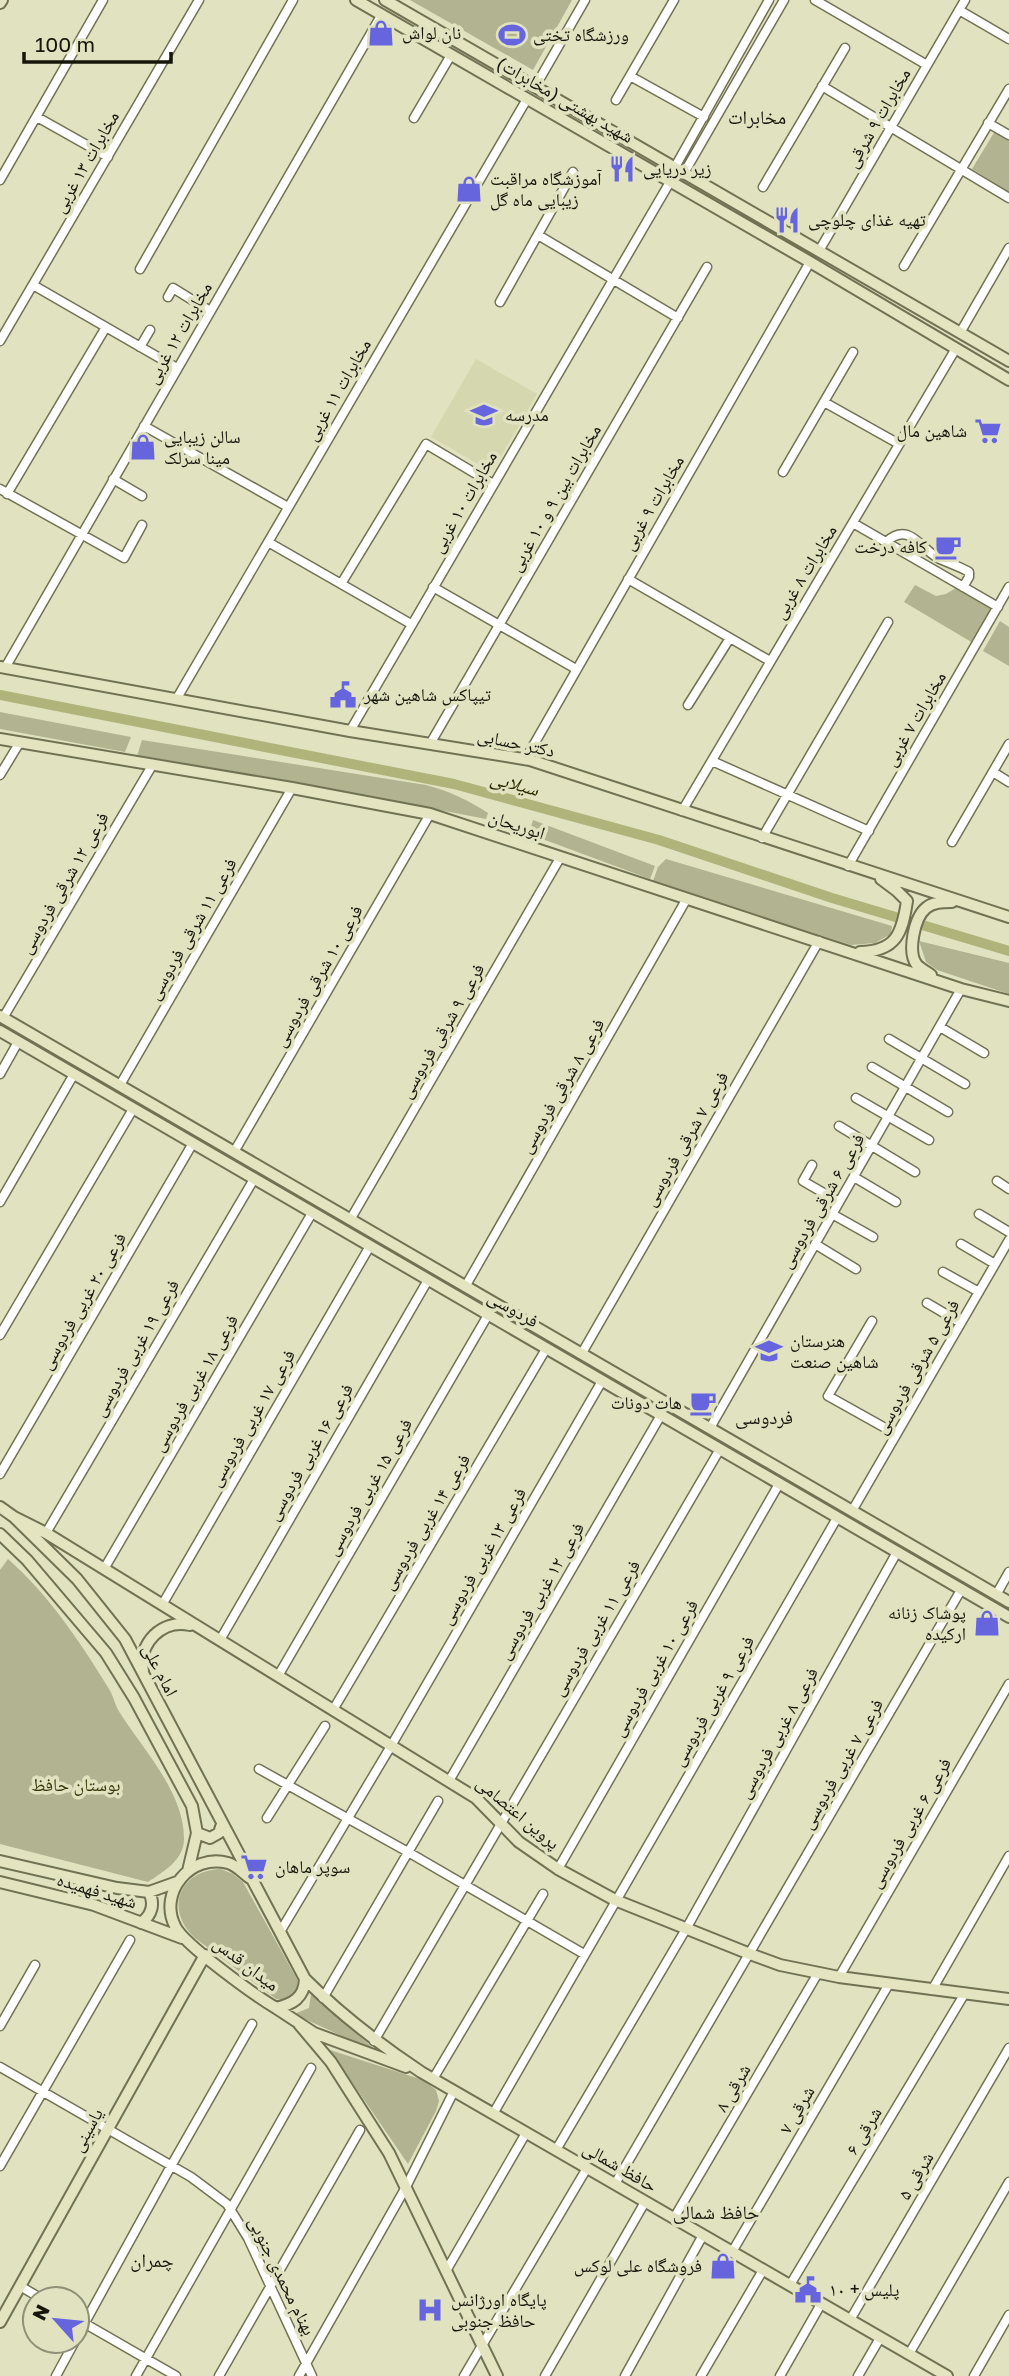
<svg xmlns="http://www.w3.org/2000/svg" width="1009" height="2376" viewBox="0 0 1009 2376" font-family="'Golos Text','Noto Naskh Arabic',sans-serif">
<rect width="100%" height="100%" fill="#e0e2c0"/>
<path fill="#d5d7af" d="M476,359L537,394L492,472L431,437Z"/>
<path fill="#b2b390" d="M410,0H572L533,70Z
M995,131L1009,140V192L972,169Z
M915,585L936,596L946,594L956,588L991,609L973,643L904,602Z
M1000,621L1009,627V666L983,651Z
M0,712L131,737L125,752L0,729Z
M142,740L426,785C449,791 468,800 488,813L486,819L285,780L137,756Z
M533,820L655,866L650,879L529,834Z
M666,859L892,926L891,934L875,943L851,945L653,881L658,867Z
M919,941L1009,963V994L937,970L926,962Z
M8,1559C49,1595 81,1643 109,1689C114,1697 115,1706 120,1713C144,1751 184,1792 184,1839C184,1860 163,1872 148,1882L0,1844V1570Z
M221,1869L233,1874L243,1882L298,1981L296,1994L285,2001L276,1999L195,1938C164,1910 179,1870 221,1869Z
M311,1994L379,2053L294,2014L309,2008Z
M330,2050L423,2080L436,2090L439,2101L436,2111L408,2164Z"/>
<g fill="none" stroke-linecap="round" stroke-linejoin="round">
<path stroke="#b1b47a" stroke-width="10" d="M0,695L454,784L659,840L832,898L1009,951"/>
<g stroke="#717254" stroke-width="11">
<path id="street" d="M815,0L927,65
M959,10L1009,39
M630,76L704,117
M822,86L1009,198
M535,87L585,0
M616,100L674,0
M37,117L108,157
M414,118L451,55
M988,123L1009,135
M675,167L769,0
M684,173L784,0
M0,180L103,0
M763,187L845,48
M538,235L678,318
M819,251L965,0
M904,266L1009,89
M140,269L293,0
M33,285L177,368
M168,297L173,288L210,311
M500,302L573,172
M960,333L1009,248
M0,341L199,0
M140,347L150,330
M824,402L899,444
M144,426L288,507
M783,472L853,352
M113,479L142,496
M0,489L124,558L142,525
M7,494L106,327
M853,523L998,607
M268,542L411,624
M886,542C909,521 920,548 938,558C948,563 959,566 969,572V577L963,587
M628,579L770,661
M341,584L426,444L493,484
M433,587L576,669
M5,668L382,14
M177,698L527,99
M688,705L730,638
M350,731L670,182
M430,744L707,267
M525,760L810,262
M712,761L869,831
M993,772L1009,782
M0,775L20,742
M682,811L955,350
M762,838L888,622
M952,842L1009,744
M848,866L1009,587
M3,1018L153,764
M940,1027L984,1053
M889,1039L965,1084
M872,1067L948,1112
M0,1074L18,1042
M120,1085L292,788
M856,1098L929,1140
M839,1126L915,1172
M234,1152L430,814
M812,1165L803,1181L839,1202
M854,1177L896,1202
M997,1181L1009,1189
M0,1202L74,1074
M832,1214L873,1237
M979,1214L1009,1232
M350,1220L560,858
M815,1244L856,1269
M961,1244L995,1264
M943,1272L979,1292
M465,1287L686,900
M927,1303L961,1323
M872,1321L828,1396L896,1434
M0,1335L133,1109
M582,1353L819,941
M710,1428L961,989
M0,1474L193,1143
M852,1511L1009,1240
M46,1533L254,1179
M104,1569L312,1213
M996,1595L1009,1572
M162,1605L370,1246
M220,1640L428,1280
M278,1676L488,1315
M333,1710L546,1349
M259,1769L408,1852L584,1954
M449,1781L661,1415
M267,1818L325,1726
M558,1869L779,1484
M280,1932L391,1746L602,1381
M839,1977L1009,1684
M932,1990L1009,1856
M323,1998L438,1801
M0,2026L35,1965
M374,2041L720,1449
M0,2067L191,2177L227,2204L248,2238L312,2376
M433,2079L543,1894
M493,2114L837,1518
M556,2150L686,1929L897,1552
M0,2166L130,1940
M615,2184L961,1590
M674,2218L818,1973
M732,2252L889,1984
M446,2271L526,2133
M790,2285L965,1993
M20,2286L42,2299
M77,2319L176,2376
M850,2320L1009,2048
M77,2337L171,2166L252,2024
M909,2354L1009,2182
M56,2376L75,2341
M136,2376L311,2068
M219,2376L360,2130
M299,2376L406,2187L454,2091
M464,2376L587,2168
M545,2376L645,2202
M625,2376L703,2235
M701,2376L763,2270
M780,2376L821,2304
M858,2376L880,2338
M974,2376L1009,2315"/>
</g>
<g stroke="#717254" stroke-width="14">
<path id="secondary" d="M356,0L810,262L1009,380
M385,0L1009,361
M0,3L2,0
M0,667L350,731L530,760L1009,917
M0,739L292,788L430,814L961,989L1009,1001
M860,952C896,951 902,934 907,901L897,891L881,879
M931,975C927,972 921,969 917,965C907,953 914,918 926,908C933,902 942,902 952,902
M0,1016L1009,1602
M0,1031L1009,1617
M0,1507L14,1517L77,1579L125,1639L305,1979C304,1998 293,2004 276,2008C256,1996 183,1944 175,1926C158,1892 191,1853 228,1863C236,1865 243,1873 250,1878
M14,1517L46,1533L476,1798L519,1842L558,1869L615,1900L750,1954L780,1965L839,1977L1009,1999
M0,1534L27,1560L106,1653L134,1698L192,1806L197,1833L188,1871
M143,1671C138,1643 162,1619 190,1625
M197,1833L210,1838L219,1833L222,1824
M0,1861L117,1888L149,1892L177,1882
M0,1882L94,1905L182,1938
M141,1923C152,1915 155,1904 149,1892
M305,1979C341,2015 379,2044 421,2072L947,2376
M276,2008L314,2033L406,2067
M299,2024L331,2062L389,2153L497,2376
M0,2322L205,1955"/>
</g>
<use href="#street" stroke="#fff" stroke-width="8"/>
<use href="#secondary" stroke="#e4e4c0" stroke-width="10"/>
</g>
<defs>
<g id="shop-bare" transform="scale(2.1)"><path d="M-5-2.5h2.3a2.7 3.5 0 0 1 5.4 0H5L5.5 6h-11ZM-1.5-2.5h3a1.5 2.3 0 0 0-3 0Z" fill="#6665de" stroke="#e0e2c0" stroke-width="2.5" paint-order="stroke"/></g>
<g id="stadium-bare" transform="scale(2.1)"><path d="M0-5a6.5 5 0 1 0 0 10a6.5 5 0 1 0 0-10ZM-3.5-1.8h7v3.6h-7Z" fill="#6665de" stroke="#e0e2c0" stroke-width="2.5" paint-order="stroke"/></g>
<g id="restaurant-bare" transform="scale(2.1)"><path d="M-5-6h1v4h1v-4h1v4h1v-4h1v5L-1.5 .5V6h-2V.5L-5-1ZM5-6V6H3V1.5H1.5Q1.5-4 5-6Z" fill="#6665de" stroke="#e0e2c0" stroke-width="2.5" paint-order="stroke"/></g>
<g id="school-bare" transform="scale(2.1)"><path d="M0-5L7-2L0 1L-7-2ZM-4 1L0 2.5L4 1V4Q0 6-4 4Z" fill="#6665de" stroke="#e0e2c0" stroke-width="2.5" paint-order="stroke"/></g>
<g id="supermarket-bare" transform="scale(2.1)"><path d="M-6-5.5h2.5l.6 2H6L4.5 2H-2.5L-4.4-4H-6ZM-1.5 3.2a1.3 1.3 0 1 0 .1 0ZM3 3.2a1.3 1.3 0 1 0 .1 0Z" fill="#6665de" stroke="#e0e2c0" stroke-width="2.5" paint-order="stroke"/></g>
<g id="cafe-bare" transform="scale(2.1)"><path d="M-5.5-4.5H6V0H3Q3 3.5 0 3.5H-2.5Q-5.5 3.5-5.5 0ZM3-3.2v2h1.7v-2ZM-6 4.5H4V6H-6Z" fill="#6665de" stroke="#e0e2c0" stroke-width="2.5" paint-order="stroke"/></g>
<g id="civic-bare" transform="scale(2.1)"><path d="M-.6-6.5H3V-4.5H.6V-3L4-1V1h2V6H-6V1h2V-1L-.6-3ZM-1.2 2.5V6h2.4V2.5Z" fill="#6665de" stroke="#e0e2c0" stroke-width="2.5" paint-order="stroke"/></g>
<g id="hospital-bare" transform="scale(2.1)"><path d="M-5-5h3v3.5h4V-5h3V5h-3V1.5h-4V5h-3Z" fill="#6665de" stroke="#e0e2c0" stroke-width="2.5" paint-order="stroke"/></g>
</defs>
<g fill-rule="evenodd">
<use href="#shop-bare" x="381" y="33"/>
<use href="#stadium-bare" x="512" y="35"/>
<use href="#restaurant-bare" x="622" y="169"/>
<use href="#shop-bare" x="469" y="189"/>
<use href="#restaurant-bare" x="787" y="220"/>
<use href="#school-bare" x="484" y="415"/>
<use href="#supermarket-bare" x="988" y="431"/>
<use href="#shop-bare" x="143" y="447"/>
<use href="#cafe-bare" x="948" y="547"/>
<use href="#civic-bare" x="343" y="695"/>
<use href="#school-bare" x="769" y="1351"/>
<use href="#cafe-bare" x="703" y="1403"/>
<use href="#shop-bare" x="987" y="1623"/>
<use href="#supermarket-bare" x="254" y="1867"/>
<use href="#shop-bare" x="723" y="2266"/>
<use href="#civic-bare" x="808" y="2290"/>
<use href="#hospital-bare" x="430" y="2310"/>
</g>
<g text-anchor="middle" stroke-width="7" stroke-linejoin="round" paint-order="stroke">
<g font-size="18" fill="#16160b" stroke="#e0e2c0" text-anchor="start">
<text x="402" y="39">نان لواش</text>
<text x="533" y="41">ورزشگاه تختی</text>
<text x="643" y="175">زیر دریایی</text>
<text x="490" y="185">آموزشگاه مراقبت<tspan x="490" dy="21">زیبایی ماه گل</tspan></text>
<text x="808" y="226">تهیه غذای چلوچی</text>
<text x="505" y="421">مدرسه</text>
<text x="967" y="437" text-anchor="end">شاهین مال</text>
<text x="164" y="443">سالن زیبایی<tspan x="164" dy="21">مینا سرلک</tspan></text>
<text x="927" y="553" text-anchor="end">کافه درخت</text>
<text x="364" y="701">تیپاکس شاهین شهر</text>
<text x="790" y="1347">هنرستان<tspan x="790" dy="21">شاهین صنعت</tspan></text>
<text x="682" y="1409" text-anchor="end">هات دونات</text>
<text x="966" y="1619" text-anchor="end">پوشاک زنانه<tspan x="966" dy="21">ارکیده</tspan></text>
<text x="275" y="1873">سوپر ماهان</text>
<text x="702" y="2272" text-anchor="end">فروشگاه علی لوکس</text>
<text x="829" y="2296">پلیس + ۱۰</text>
<text x="451" y="2306">پایگاه اورژانس<tspan x="451" dy="21">حافظ جنوبی</tspan></text>
</g>
<g font-size="18" fill="#16160b" stroke="#e0e2c0">
<text transform="translate(565 100) rotate(30)" y="6">شهید بهشتی (مخابرات)</text>
<text transform="translate(878 118) rotate(-60)" y="6">مخابرات ۹ شرقی</text>
<text transform="translate(86 162) rotate(-60)" y="6">مخابرات ۱۳ غربی</text>
<text transform="translate(179 333) rotate(-60)" y="6">مخابرات ۱۲ غربی</text>
<text transform="translate(338 390) rotate(-60)" y="6">مخابرات ۱۱ غربی</text>
<text transform="translate(555 498) rotate(-60)" y="6">مخابرات بین ۹ و ۱۰ غربی</text>
<text transform="translate(464 502) rotate(-60)" y="6">مخابرات ۱۰ غربی</text>
<text transform="translate(653 503) rotate(-60)" y="6">مخابرات ۹ غربی</text>
<text transform="translate(805 572) rotate(-59)" y="6">مخابرات ۸ غربی</text>
<text transform="translate(915 719) rotate(-60)" y="6">مخابرات ۷ غربی</text>
<text transform="translate(516 743) rotate(12)" y="6">دکتر حسابی</text>
<text transform="translate(517 825) rotate(18)" y="6">ابوریحان</text>
<text transform="translate(64 883) rotate(-60)" y="6">فرعی ۱۲ شرقی فردوسی</text>
<text transform="translate(192 929) rotate(-60)" y="6">فرعی ۱۱ شرقی فردوسی</text>
<text transform="translate(318 976) rotate(-60)" y="6">فرعی ۱۰ شرقی فردوسی</text>
<text transform="translate(442 1031) rotate(-60)" y="6">فرعی ۹ شرقی فردوسی</text>
<text transform="translate(562 1086) rotate(-60)" y="6">فرعی ۸ شرقی فردوسی</text>
<text transform="translate(686 1139) rotate(-60)" y="6">فرعی ۷ شرقی فردوسی</text>
<text transform="translate(822 1201) rotate(-60)" y="6">فرعی ۶ شرقی فردوسی</text>
<text transform="translate(83 1301) rotate(-60)" y="6">فرعی ۲۰ غربی فردوسی</text>
<text transform="translate(513 1309) rotate(30)" y="6">فردوسی</text>
<text transform="translate(136 1348) rotate(-60)" y="6">فرعی ۱۹ غربی فردوسی</text>
<text transform="translate(917 1367) rotate(-60)" y="6">فرعی ۵ شرقی فردوسی</text>
<text transform="translate(195 1383) rotate(-60)" y="6">فرعی ۱۸ غربی فردوسی</text>
<text transform="translate(252 1418) rotate(-60)" y="6">فرعی ۱۷ غربی فردوسی</text>
<text transform="translate(310 1452) rotate(-60)" y="6">فرعی ۱۶ غربی فردوسی</text>
<text transform="translate(369 1487) rotate(-60)" y="6">فرعی ۱۵ غربی فردوسی</text>
<text transform="translate(426 1522) rotate(-59)" y="6">فرعی ۱۴ غربی فردوسی</text>
<text transform="translate(483 1556) rotate(-60)" y="6">فرعی ۱۳ غربی فردوسی</text>
<text transform="translate(541 1591) rotate(-60)" y="6">فرعی ۱۲ غربی فردوسی</text>
<text transform="translate(596 1628) rotate(-59)" y="6">فرعی ۱۱ غربی فردوسی</text>
<text transform="translate(655 1668) rotate(-60)" y="6">فرعی ۱۰ غربی فردوسی</text>
<text transform="translate(160 1670) rotate(63)" y="6">امام علی</text>
<text transform="translate(713 1701) rotate(-60)" y="6">فرعی ۹ غربی فردوسی</text>
<text transform="translate(778 1733) rotate(-61)" y="6">فرعی ۸ غربی فردوسی</text>
<text transform="translate(842 1764) rotate(-60)" y="6">فرعی ۷ غربی فردوسی</text>
<text transform="translate(518 1813) rotate(40)" y="6">پروین اعتصامی</text>
<text transform="translate(910 1823) rotate(-60)" y="6">فرعی ۶ غربی فردوسی</text>
<text transform="translate(97 1891) rotate(17)" y="6">شهید فهمیده</text>
<text transform="translate(246 1964) rotate(37)" y="6">میدان قدس</text>
<text transform="translate(733 2088) rotate(-60)" y="6">۸ شرقی</text>
<text transform="translate(797 2110) rotate(-60)" y="6">۷ شرقی</text>
<text transform="translate(87 2130) rotate(-61)" y="6">یاسینی</text>
<text transform="translate(864 2131) rotate(-59)" y="6">۶ شرقی</text>
<text transform="translate(620 2167) rotate(30)" y="6">حافظ شمالی</text>
<text transform="translate(916 2176) rotate(-60)" y="6">۵ شرقی</text>
<text transform="translate(282 2276) rotate(64)" y="6">بهنام محمدی جنوبی</text>
</g>
<g font-size="18" fill="#373709" stroke="#e0e2c0">
<text x="76" y="1791">بوستان حافظ</text>
</g>
<g font-size="19" fill="#16160b" stroke="#e0e2c0">
<text x="757" y="124">مخابرات</text>
<text x="764" y="1424">فردوسی</text>
<text x="716" y="2219">حافظ شمالی</text>
<text x="152" y="2267">چمران</text>
</g>
<g font-size="19" font-style="italic" fill="#2b2b00" stroke="#e0e2c0">
<text transform="translate(515 783) rotate(15)" y="7">سیلابی</text>
</g>
</g>
<g transform="translate(56 2320) rotate(297)"><circle r="33" fill="#e0e2c0" stroke="#8f9078" stroke-width="2"/>
<path d="M0-5L12 26L0 18L-12 26Z" fill="#6665de"/>
<text y="-10" font-size="19" font-weight="bold" text-anchor="middle" fill="#16160b">N</text>
</g>
<path d="M24 52v10h147v-10" fill="none" stroke="#16160b" stroke-width="3.5"/>
<text x="35" y="52" font-size="21" fill="#16160b" stroke="#e0e2c0" stroke-width="5" paint-order="stroke">100 m</text>
</svg>
